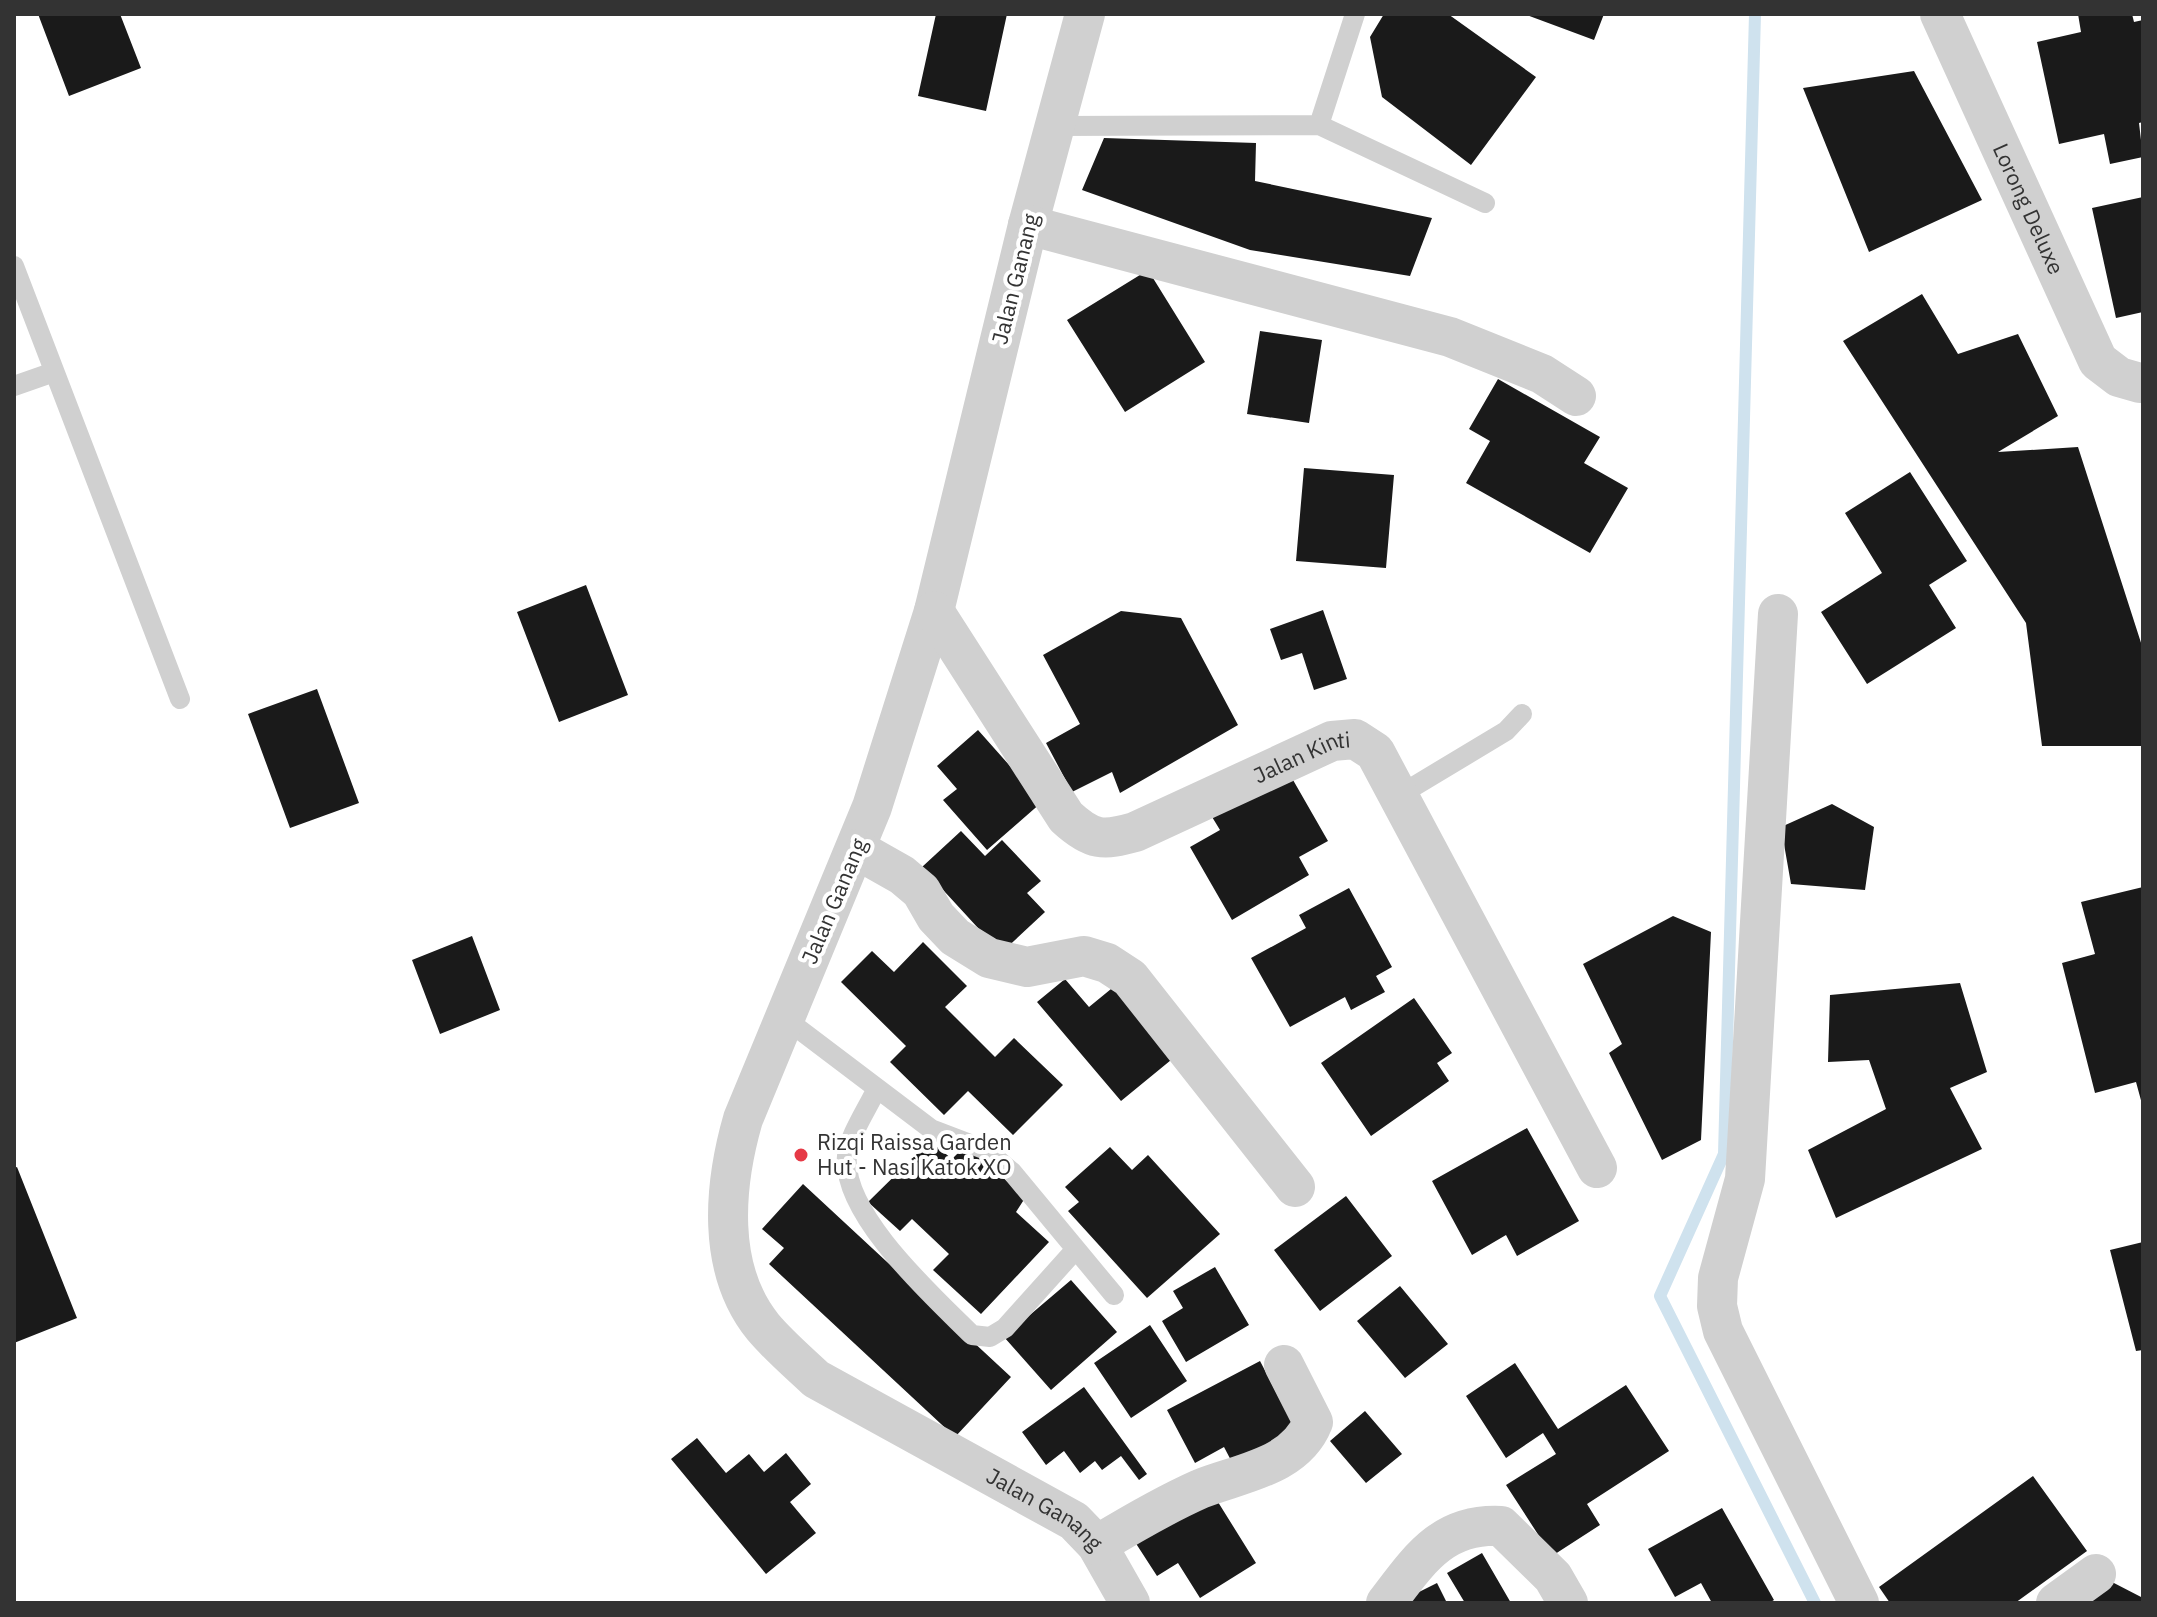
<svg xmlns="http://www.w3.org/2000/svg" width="2157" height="1617" viewBox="0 0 2157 1617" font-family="'IBM Plex Sans',sans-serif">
<rect width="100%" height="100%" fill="#fff"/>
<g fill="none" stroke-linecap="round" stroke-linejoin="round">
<path stroke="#cfe2ee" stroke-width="12" d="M1755,14L1724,1154L1660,1296L1815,1603"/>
</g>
<path fill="#1a1a1a" d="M38,14H120L141,68L69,96Z
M936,14H1007L986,111L918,96Z
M1384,14H1448L1536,77L1471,165L1382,97L1370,37Z
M1524,14H1604L1594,40Z
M2078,14H2132L2134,22L2143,20V122L2139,123L2143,157L2110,164L2104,134L2059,144L2037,42L2081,32Z
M1914,71L1982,200L1869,252L1803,88Z
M1104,138L1256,143L1255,181L1432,218L1410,276L1250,250L1082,190Z
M2143,197V312L2116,318L2092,208Z
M1148,270L1205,362L1125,412L1067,320Z
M1922,294L1958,354L2018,334L2058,416L1998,452L2078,447L2143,649V746H2042L2026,623L1843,341Z
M1260,331L1322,340L1309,423L1247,414Z
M1498,379L1600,437L1584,463L1628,488L1590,553L1466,483L1490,441L1469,429Z
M1304,468L1394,475L1386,568L1296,561Z
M1910,472L1967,561L1929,585L1956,628L1867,684L1821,612L1882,573L1845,513Z
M586,585L628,695L559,722L517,612Z
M1323,610L1347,679L1314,690L1302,653L1281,660L1270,629Z
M1121,611L1181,618L1238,725L1120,793L1112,772L1072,792L1046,743L1080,724L1043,655Z
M317,689L359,803L290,828L248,714Z
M978,730L1042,802L987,850L943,800L957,789L937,766Z
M1285,766L1328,841L1299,857L1309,875L1232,920L1190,847L1220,830L1206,807Z
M1832,804L1874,827L1865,890L1791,884L1781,827Z
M961,831L985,856L1002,840L1041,881L1027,893L1045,912L1001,953L922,867Z
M2143,887V1104H2142L2136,1082L2095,1093L2062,963L2095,954L2081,902Z
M1349,888L1392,967L1376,976L1385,992L1351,1010L1345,997L1290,1027L1251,958L1306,928L1299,915Z
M1673,916L1711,932L1701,1140L1662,1160L1609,1053L1622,1044L1583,964Z
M472,936L500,1010L440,1034L412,960Z
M923,942L967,986L945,1007L995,1057L1014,1038L1063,1085L1013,1135L968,1091L944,1115L890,1062L906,1046L841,982L872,951L894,972Z
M1065,979L1089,1007L1122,980L1182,1051L1121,1101L1037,1002Z
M1960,983L1987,1072L1950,1088L1982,1149L1836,1218L1808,1150L1886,1109L1869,1060L1828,1062L1830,995Z
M1414,998L1452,1053L1437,1063L1449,1081L1371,1136L1321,1063Z
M1527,1128L1579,1221L1517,1256L1506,1235L1472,1255L1432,1181Z
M930,1141L952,1159L967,1144L1025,1198L1016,1212L1049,1242L981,1314L933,1270L949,1254L912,1219L900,1231L868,1202Z
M1110,1147L1132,1170L1148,1155L1220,1234L1147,1298L1068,1211L1079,1202L1065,1187Z
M17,1167L77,1318L14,1343V1168Z
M803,1184L1011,1377L955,1437L769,1264L784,1248L762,1229Z
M1346,1196L1392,1256L1320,1311L1274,1250Z
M2143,1242V1350L2136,1351L2110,1250Z
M1215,1267L1249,1325L1186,1362L1162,1321L1183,1308L1173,1291Z
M1071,1280L1117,1332L1051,1390L1004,1337Z
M1400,1286L1448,1344L1405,1378L1357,1321Z
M1150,1325L1187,1381L1131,1418L1094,1363Z
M1260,1361L1299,1436L1235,1468L1224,1447L1195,1463L1167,1410Z
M1515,1363L1558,1429L1626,1385L1669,1451L1587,1504L1600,1525L1552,1556L1506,1485L1556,1454L1543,1433L1506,1458L1466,1396Z
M1084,1387L1147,1474L1139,1480L1121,1456L1102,1470L1095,1461L1080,1473L1064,1451L1046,1465L1022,1432Z
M1365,1411L1402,1454L1366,1483L1330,1441Z
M697,1438L726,1473L749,1454L764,1472L786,1453L811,1484L790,1502L816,1533L766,1574L671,1459Z
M2033,1476L2087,1551L2015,1603H1890L1879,1587Z
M1213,1494L1256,1563L1200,1598L1178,1563L1157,1576L1135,1542Z
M1722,1508L1774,1600L1769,1603H1712L1701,1583L1675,1597L1648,1549Z
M1482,1553L1511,1603H1465L1447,1573Z
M2112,1582L2143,1598V1603H2077Z
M1437,1583L1447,1603H1397Z"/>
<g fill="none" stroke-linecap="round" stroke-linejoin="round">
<path stroke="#d0d0d0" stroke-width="20" d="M1319,125L1355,14
M1055,126L1319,125L1485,203
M14,266L180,699
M14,386L54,372
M1398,796L1506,731L1522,714
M783,1017L931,1129L986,1150L1012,1172L1114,1295
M877,1088C868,1108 849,1135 847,1156C841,1214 934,1297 972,1335L990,1337L1005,1328L1076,1249"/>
<g stroke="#d0d0d0" stroke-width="40">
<path id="s1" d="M1085,14L1028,225L934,611L872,807L743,1119C724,1185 716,1269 763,1327C779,1346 798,1362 816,1379L1074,1521L1097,1545L1130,1603"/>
<path id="s2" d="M1940,14L2098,361L2119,377L2140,383"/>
<path d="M1028,225L1450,337L1542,374L1576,396"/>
<path id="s3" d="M934,611L1066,817C1092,841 1103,841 1135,832L1332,741L1355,739L1375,752L1597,1168"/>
<path d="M1778,614L1745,1179L1718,1278L1717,1306L1723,1331L1859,1603"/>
<path d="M856,849L902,875L921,891L936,917L955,937L989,958L1027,967L1084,956L1107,963L1130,978L1295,1187"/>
<path d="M1097,1545C1130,1525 1164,1505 1200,1489C1240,1473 1295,1467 1313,1422L1284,1365"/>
<path d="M1386,1603C1419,1560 1442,1523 1501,1526L1553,1577L1568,1603"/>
<path d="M2056,1603L2096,1574"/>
</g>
</g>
<circle fill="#e63946" stroke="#fff" stroke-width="3" cx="801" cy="1155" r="8"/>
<g text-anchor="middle" stroke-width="8" stroke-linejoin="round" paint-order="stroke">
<g font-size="22" fill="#333" stroke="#fff">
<text dy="8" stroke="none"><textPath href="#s2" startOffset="214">Lorong Deluxe</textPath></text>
<text transform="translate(1015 279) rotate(-76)" y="8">Jalan Ganang</text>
<text dy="8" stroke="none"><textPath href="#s3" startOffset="504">Jalan Kinti</textPath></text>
<text transform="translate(834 901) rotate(-67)" y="8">Jalan Ganang</text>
<text dy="8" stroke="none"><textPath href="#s1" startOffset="1714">Jalan Ganang</textPath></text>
</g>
<g font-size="22" fill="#333" stroke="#fff" text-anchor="start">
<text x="817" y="1150">Rizqi Raissa Garden<tspan x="817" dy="25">Hut - Nasi Katok XO</tspan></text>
</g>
</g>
<rect width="2157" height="1617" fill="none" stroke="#333333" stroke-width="32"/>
</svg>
